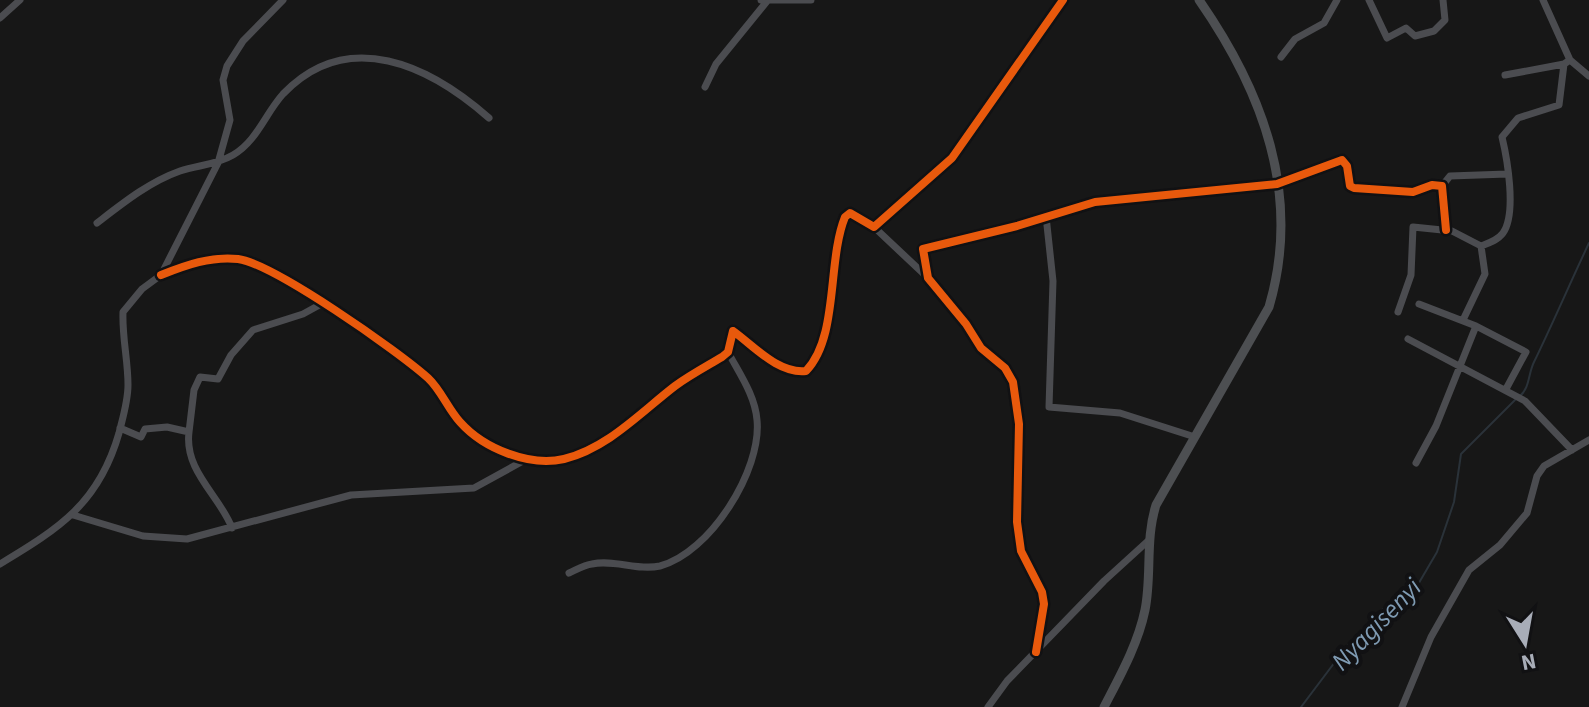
<svg xmlns="http://www.w3.org/2000/svg" width="1589" height="707" viewBox="0 0 1589 707" font-family="'Source Sans 3',sans-serif">
<rect width="100%" height="100%" fill="#171717"/>
<g fill="none" stroke-linecap="round" stroke-linejoin="round">
<path stroke="#2a3239" stroke-width="2" d="M1520,396C1530,387 1528,374 1534,362C1553,323 1570,283 1589,243
M1301,707L1344,650L1382,610L1413,593L1437,552L1454,502L1461,454L1515,400"/>
<path stroke="#4b4c50" stroke-width="7" d="M761,0H811
M1369,0L1387,38L1406,28L1415,36L1434,31L1445,20L1443,0
M1543,0L1570,60L1589,76
M0,18L20,0
M1281,57L1295,39L1324,23L1337,0
M1505,75L1564,64
M705,87L716,64L768,0
M1442,186L1450,176L1507,174
M1046,216L1053,281L1049,407L1120,413L1195,437
M97,223C123,203 149,182 180,171C198,165 216,165 233,155C257,141 265,114 283,94C348,26 430,66 489,118
M874,227L926,276
M1481,246C1489,243 1498,240 1503,233C1517,213 1507,158 1502,137L1518,118L1559,105L1564,64L1570,60
M161,275C186,265 211,256 238,259C274,264 398,351 428,378C441,390 448,409 460,422C484,449 530,467 564,459C608,448 641,412 675,386C690,375 707,366 722,357L728,352L733,331C754,346 778,374 806,371C839,337 827,261 845,217L850,213L874,227L952,158L1063,0
M1398,312L1411,275L1413,227L1452,231L1481,246L1485,274L1463,320
M1476,326L1526,352L1506,389
M1408,339L1525,401L1572,450
M120,428L141,437L145,429L167,427L189,432L194,390L200,377L218,379L231,355L253,330L303,314L323,303
M189,432C184,471 220,496 232,528
M1416,463L1436,426L1476,326L1419,304
M73,515L143,536L187,539L351,495L474,488L523,461
M0,564C60,528 99,503 119,433C123,417 128,401 128,385C128,360 122,337 123,312L142,289L161,275L218,163L230,120L223,80L227,66L243,41L283,0
M569,573C576,570 584,565 592,564C614,559 637,571 660,566C710,553 762,470 757,420C755,395 739,373 728,352
M1036,652L1044,604L1042,592L1021,551L1017,522L1019,424L1013,382L1005,368L981,348L966,324L928,278L923,249L1017,226L1095,202L1277,184L1342,160L1347,166L1350,186L1354,188L1413,192L1432,185L1442,186L1446,230
M988,707L1007,681L1104,581L1149,540
M1402,707L1431,637L1469,570L1500,545L1527,513L1537,476L1544,466L1589,440"/>
<path stroke="#4d4f52" stroke-width="9" d="M1104,707C1120,676 1138,644 1145,610C1152,575 1145,540 1156,505L1269,307C1302,195 1263,92 1199,0"/>
<g stroke="#111113" stroke-width="13">
<path id="cycleway" d="M161,275C186,265 211,256 238,259C274,264 398,351 428,378C441,390 448,409 460,422C484,449 530,467 564,459C608,448 641,412 675,386C690,375 707,366 722,357L728,352L733,331C754,346 778,374 806,371C839,337 827,261 845,217L850,213L874,227L952,158L1063,0
M1036,652L1044,604L1042,592L1021,551L1017,522L1019,424L1013,382L1005,368L981,348L966,324L928,278L923,249L1017,226L1095,202L1277,184L1342,160L1347,166L1350,186L1354,188L1413,192L1432,185L1442,186L1446,230"/>
</g>
<use href="#cycleway" stroke="#e8590c" stroke-width="8"/>
</g>
<g text-anchor="middle" stroke-width="8" stroke-linejoin="round" paint-order="stroke">
<g font-size="26" font-style="italic" fill="#7f9bb3" stroke="#111113">
<text transform="translate(1376 624) rotate(-46)" y="9">Nyagisenyi</text>
</g>
</g>
<g transform="translate(1525 643) rotate(169)" stroke="#111113" stroke-width="6" paint-order="stroke">
<path d="M0-6L14 30L0 20L-14 30Z" fill="#a8adb8"/>
<text y="-12" font-size="22" font-weight="bold" text-anchor="middle" fill="#a8adb8">N</text>
</g>
</svg>
